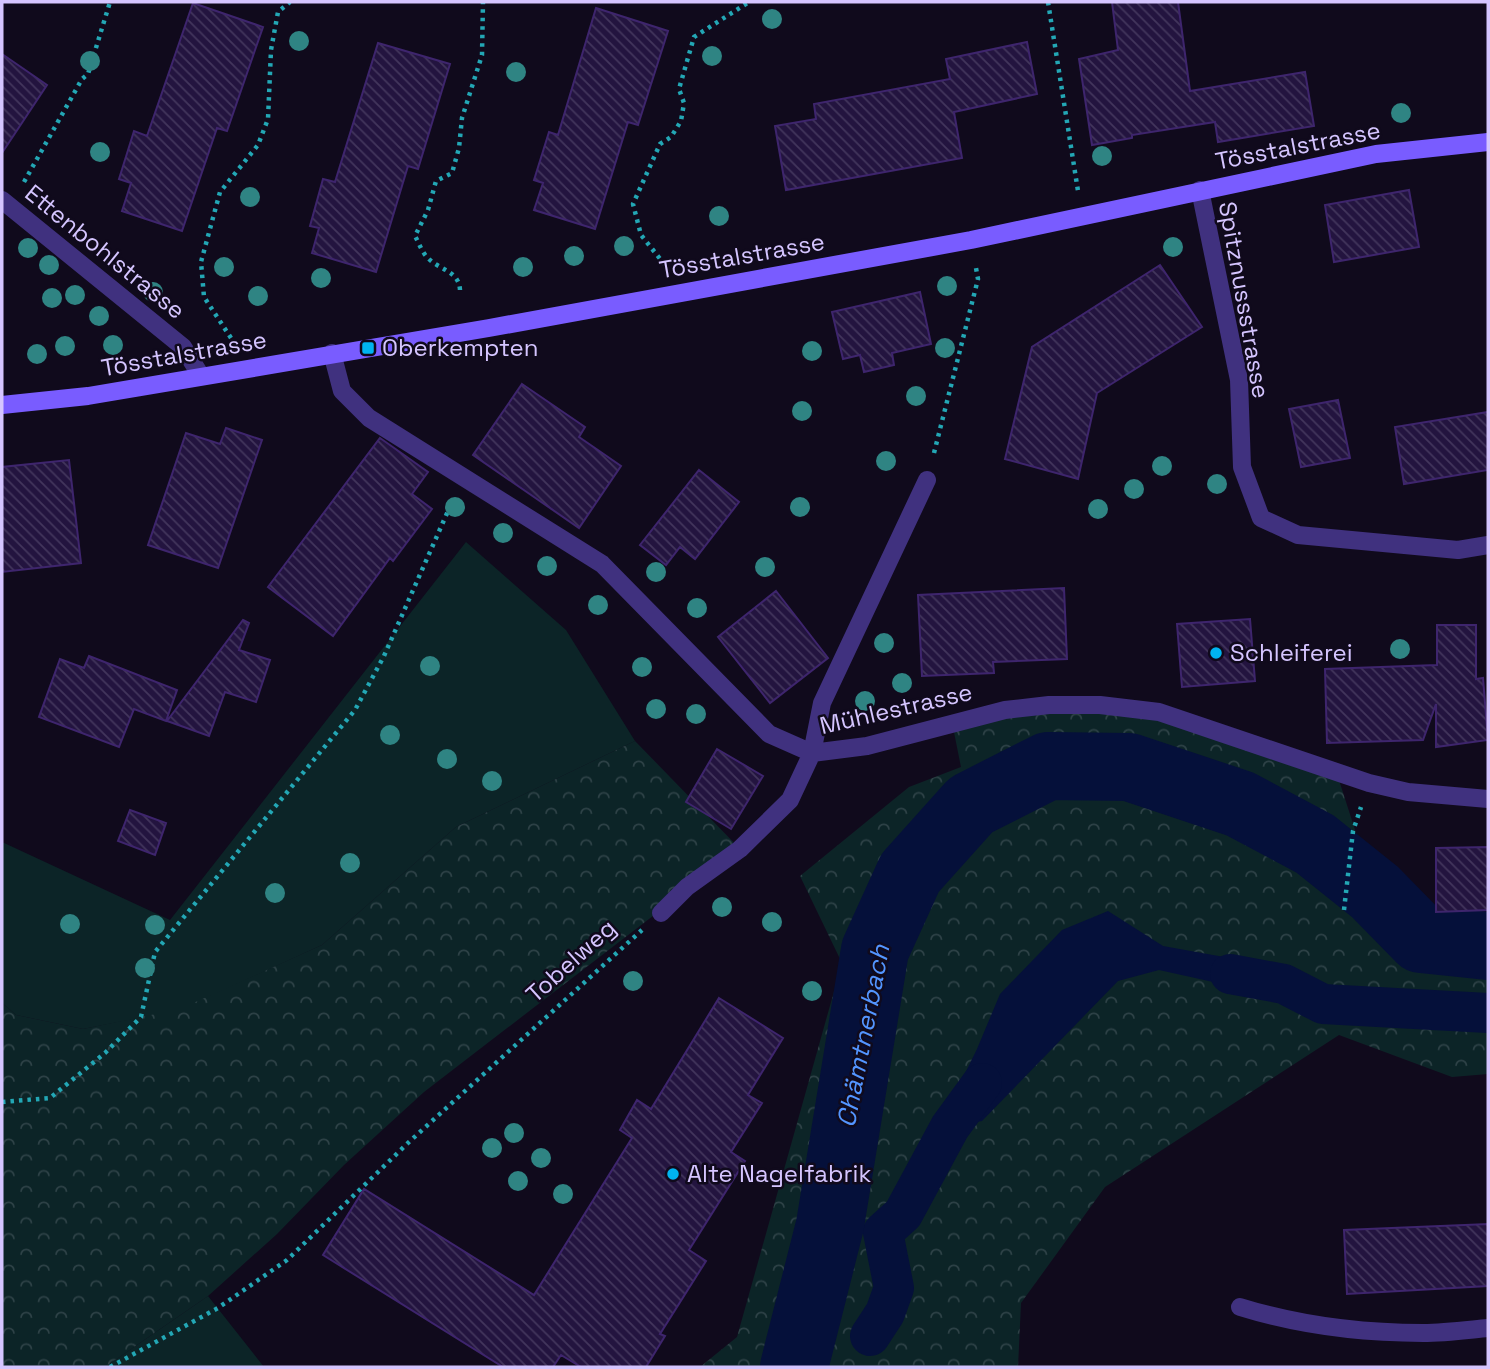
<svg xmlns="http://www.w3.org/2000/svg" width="1490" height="1369" viewBox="0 0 1490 1369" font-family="'Space Grotesk',sans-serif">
<defs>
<pattern id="forest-crowns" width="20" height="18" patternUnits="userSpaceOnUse" patternTransform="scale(1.75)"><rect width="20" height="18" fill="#0c2427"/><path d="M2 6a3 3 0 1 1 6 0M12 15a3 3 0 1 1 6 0" fill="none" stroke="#2e4247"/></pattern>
<pattern id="building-back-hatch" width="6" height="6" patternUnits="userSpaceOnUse" patternTransform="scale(1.75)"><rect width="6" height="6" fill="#23143f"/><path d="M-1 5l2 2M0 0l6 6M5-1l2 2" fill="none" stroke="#42355c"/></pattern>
</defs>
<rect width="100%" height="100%" fill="#100a1c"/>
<path fill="#0c2427" d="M466,542L566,630L635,741L456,827L322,945L180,1010L83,1029L16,1015L2,1003V842L170,920Z
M208,1296L264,1367H105Z"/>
<path fill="url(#forest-crowns)" d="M1005,710L1159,712L1337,774L1375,892L1421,939L1488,946V1074L1452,1077L1339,1035L1105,1187L1021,1303L1018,1367H700L737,1337L842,963L800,876L909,787L961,767L952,722Z
M635,741L740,849L424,1092L344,1165L277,1234L208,1296L105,1367H2V1003L16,1015L83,1029L180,1009L322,945L456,827Z"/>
<path fill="#05103a" d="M1108,911L1163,946L1224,957L1286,973L1284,984L1277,996L1159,970L1118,981L982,1121L950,1127L946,1112L977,1049L1000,994L1062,930Z"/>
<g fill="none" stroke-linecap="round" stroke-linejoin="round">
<path stroke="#05103a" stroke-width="40" d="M1230,974L1284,984L1323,1004L1488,1013
M870,1336L885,1313L894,1288L883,1232L903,1214L950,1127L982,1083"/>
<path stroke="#05103a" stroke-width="68" d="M794,1367L830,1225L875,950L910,873L971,805L1048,766L1129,767L1240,804L1315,844L1375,892L1421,939L1488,946"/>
</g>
<path fill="url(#building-back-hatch)" stroke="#3e256d" stroke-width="2" d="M1112,2H1178L1190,91L1305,72L1314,126L1218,142L1215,122L1132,135V138L1092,145L1079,59L1118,50Z
M193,3L263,27L227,131L217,128L182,231L122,211L131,183L119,179L134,131L147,136Z
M596,8L668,31L638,125L628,122L595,229L534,210L543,183L534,180L549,132L558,135Z
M1027,42L1037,94L954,112L962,158L786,190L775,126L816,119L814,104L950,79L946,59Z
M378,43L450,64L418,169L408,166L376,272L312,253L319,228L310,226L323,179L335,182Z
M2,54L47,85L2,153Z
M1409,190L1419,247L1334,262L1325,205Z
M1160,265L1202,327L1097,393L1078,479L1005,459L1032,347Z
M920,292L931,344L892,353L894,365L864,372L860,355L843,359L832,312Z
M522,384L585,427L579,437L621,466L579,528L473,455Z
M1338,400L1350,458L1301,467L1289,409Z
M1488,412V470L1404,484L1395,427Z
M226,428L262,440L218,568L148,545L186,433L220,444Z
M380,438L428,472L412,494L432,509L393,561L390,558L333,636L268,587Z
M69,460L81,563L2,572V467Z
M699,470L739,502L695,559L680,547L666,565L640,545Z
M1064,588L1067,659L993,662L994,673L922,676L918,595Z
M776,591L828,658L770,703L718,637Z
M1250,619L1255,681L1182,687L1177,624Z
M243,620L249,623L239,650L270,660L256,702L225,692L209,736L167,721Z
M1437,625H1476V679L1483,678L1488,740L1436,747V704L1423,740L1327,743L1325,669L1437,665Z
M89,656L177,690L166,721L134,709L119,747L39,717L60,659L84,668Z
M717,749L763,776L731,829L686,802Z
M130,810L166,823L155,855L118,841Z
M1488,847V910L1436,912V848Z
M719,998L783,1038L748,1095L762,1103L731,1152L745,1161L689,1250L706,1261L660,1334L665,1336L646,1367H581L561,1355L553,1367H503L323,1255L364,1189L534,1295L632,1138L620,1130L637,1100L651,1109Z
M1488,1224V1286L1347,1294L1344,1230Z"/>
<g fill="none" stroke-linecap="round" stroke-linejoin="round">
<path stroke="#23a7b5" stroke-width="4.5" stroke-dasharray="3.5 5" stroke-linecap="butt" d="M1048,2L1078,191
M24,182L82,79L88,74L110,2
M665,265L641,235L633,204L660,144L671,137L681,121L684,103L679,89L694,37L749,2
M460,290C459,270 438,270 427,257C422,252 419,243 415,236L428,210L436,181L452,173L459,148L462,118L482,55L483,2
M231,338L204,297L201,262L220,192L258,145L268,119L271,50L278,12L290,2
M934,453L978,279L976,268
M1344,910L1353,831L1361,807
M2,1102L50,1098L105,1053L141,1017L155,952L355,710L384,656L452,502
M110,1367L218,1308L287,1260L409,1142L642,930"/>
<path stroke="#40317f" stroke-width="18" d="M1200,190L1239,380L1242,467L1261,518L1298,535L1458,550L1488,545
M2,200L183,347L201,376
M332,353L342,391L369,418L602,564L769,734L812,753L867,746L1005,710L1049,705H1100L1159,712L1369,783L1408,792L1488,799
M661,913L687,887L740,849L790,800L812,753L822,703L927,480
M1240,1307C1298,1325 1363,1333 1423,1333C1445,1333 1467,1330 1488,1328"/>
<path stroke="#795cff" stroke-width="18" d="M2,405L88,396L489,328L971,240L1376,154L1488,142"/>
</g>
<g fill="#2f8483">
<circle cx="772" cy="19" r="10"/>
<circle cx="299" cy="41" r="10"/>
<circle cx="712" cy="56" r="10"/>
<circle cx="90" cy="61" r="10"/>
<circle cx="516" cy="72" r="10"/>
<circle cx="1401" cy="113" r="10"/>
<circle cx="100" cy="152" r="10"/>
<circle cx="1102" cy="156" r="10"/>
<circle cx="250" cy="197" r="10"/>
<circle cx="719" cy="216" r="10"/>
<circle cx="624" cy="246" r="10"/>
<circle cx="1173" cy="247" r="10"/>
<circle cx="28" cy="248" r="10"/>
<circle cx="574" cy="256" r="10"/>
<circle cx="49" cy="265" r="10"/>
<circle cx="224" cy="267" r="10"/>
<circle cx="523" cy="267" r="10"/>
<circle cx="321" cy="278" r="10"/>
<circle cx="947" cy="286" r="10"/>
<circle cx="153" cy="292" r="10"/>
<circle cx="75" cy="295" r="10"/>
<circle cx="258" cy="296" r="10"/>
<circle cx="52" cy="298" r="10"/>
<circle cx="99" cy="316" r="10"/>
<circle cx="113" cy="345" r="10"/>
<circle cx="65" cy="346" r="10"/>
<circle cx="945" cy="348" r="10"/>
<circle cx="812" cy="351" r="10"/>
<circle cx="37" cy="354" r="10"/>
<circle cx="916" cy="396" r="10"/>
<circle cx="802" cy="411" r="10"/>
<circle cx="886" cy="461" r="10"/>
<circle cx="1162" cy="466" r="10"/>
<circle cx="1217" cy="484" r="10"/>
<circle cx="1134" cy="489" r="10"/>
<circle cx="455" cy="507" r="10"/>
<circle cx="800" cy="507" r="10"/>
<circle cx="1098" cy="509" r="10"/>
<circle cx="503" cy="533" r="10"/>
<circle cx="547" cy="566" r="10"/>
<circle cx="765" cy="567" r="10"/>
<circle cx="656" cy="572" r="10"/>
<circle cx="598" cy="605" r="10"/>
<circle cx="697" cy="608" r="10"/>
<circle cx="884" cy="643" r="10"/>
<circle cx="1400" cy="649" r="10"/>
<circle cx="430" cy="666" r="10"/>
<circle cx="642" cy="667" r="10"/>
<circle cx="902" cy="683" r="10"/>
<circle cx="865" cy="701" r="10"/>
<circle cx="656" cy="709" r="10"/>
<circle cx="696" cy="714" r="10"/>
<circle cx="390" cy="735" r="10"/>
<circle cx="447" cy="759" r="10"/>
<circle cx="492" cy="781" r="10"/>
<circle cx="350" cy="863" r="10"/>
<circle cx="275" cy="893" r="10"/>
<circle cx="722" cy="907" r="10"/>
<circle cx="772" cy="922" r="10"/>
<circle cx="70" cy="924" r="10"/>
<circle cx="155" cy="925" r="10"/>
<circle cx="145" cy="968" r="10"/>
<circle cx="633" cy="981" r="10"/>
<circle cx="812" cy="991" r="10"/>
<circle cx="514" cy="1133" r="10"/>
<circle cx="492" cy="1148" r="10"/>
<circle cx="541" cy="1158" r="10"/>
<circle cx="518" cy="1181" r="10"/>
<circle cx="563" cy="1194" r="10"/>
</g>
<g fill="#00b4f0" stroke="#100a1c" stroke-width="2.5">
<rect x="361" y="341" width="14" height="14" rx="3.5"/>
<circle cx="1216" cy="653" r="7"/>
<circle cx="673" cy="1174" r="7"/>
</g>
<g text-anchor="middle" stroke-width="5" stroke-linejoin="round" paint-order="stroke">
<g font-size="24" fill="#d5c5ff" stroke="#100a1c">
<text transform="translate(1298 146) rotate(-11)" y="8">Tösstalstrasse</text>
<text transform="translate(105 252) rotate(39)" y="8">Ettenbohlstrasse</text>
<text transform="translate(742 256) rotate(-10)" y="8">Tösstalstrasse</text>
<text transform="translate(1244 300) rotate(80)" y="8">Spitznussstrasse</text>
<text transform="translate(184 354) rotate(-10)" y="8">Tösstalstrasse</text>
<text transform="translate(896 709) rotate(-13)" y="8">Mühlestrasse</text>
<text transform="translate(571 961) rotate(-42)" y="8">Tobelweg</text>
</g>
<g font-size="24" fill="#d5c5ff" stroke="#100a1c" text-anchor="start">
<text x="382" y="356">Oberkempten</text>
<text x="1230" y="661">Schleiferei</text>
<text x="687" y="1182">Alte Nagelfabrik</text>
</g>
<g font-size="26" font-style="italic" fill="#5395ff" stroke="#100a1c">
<text transform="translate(863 1036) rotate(-79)" y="9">Chämtnerbach</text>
</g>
</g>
<rect width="1490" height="1369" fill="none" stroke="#d5c5ff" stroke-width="7"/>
</svg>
